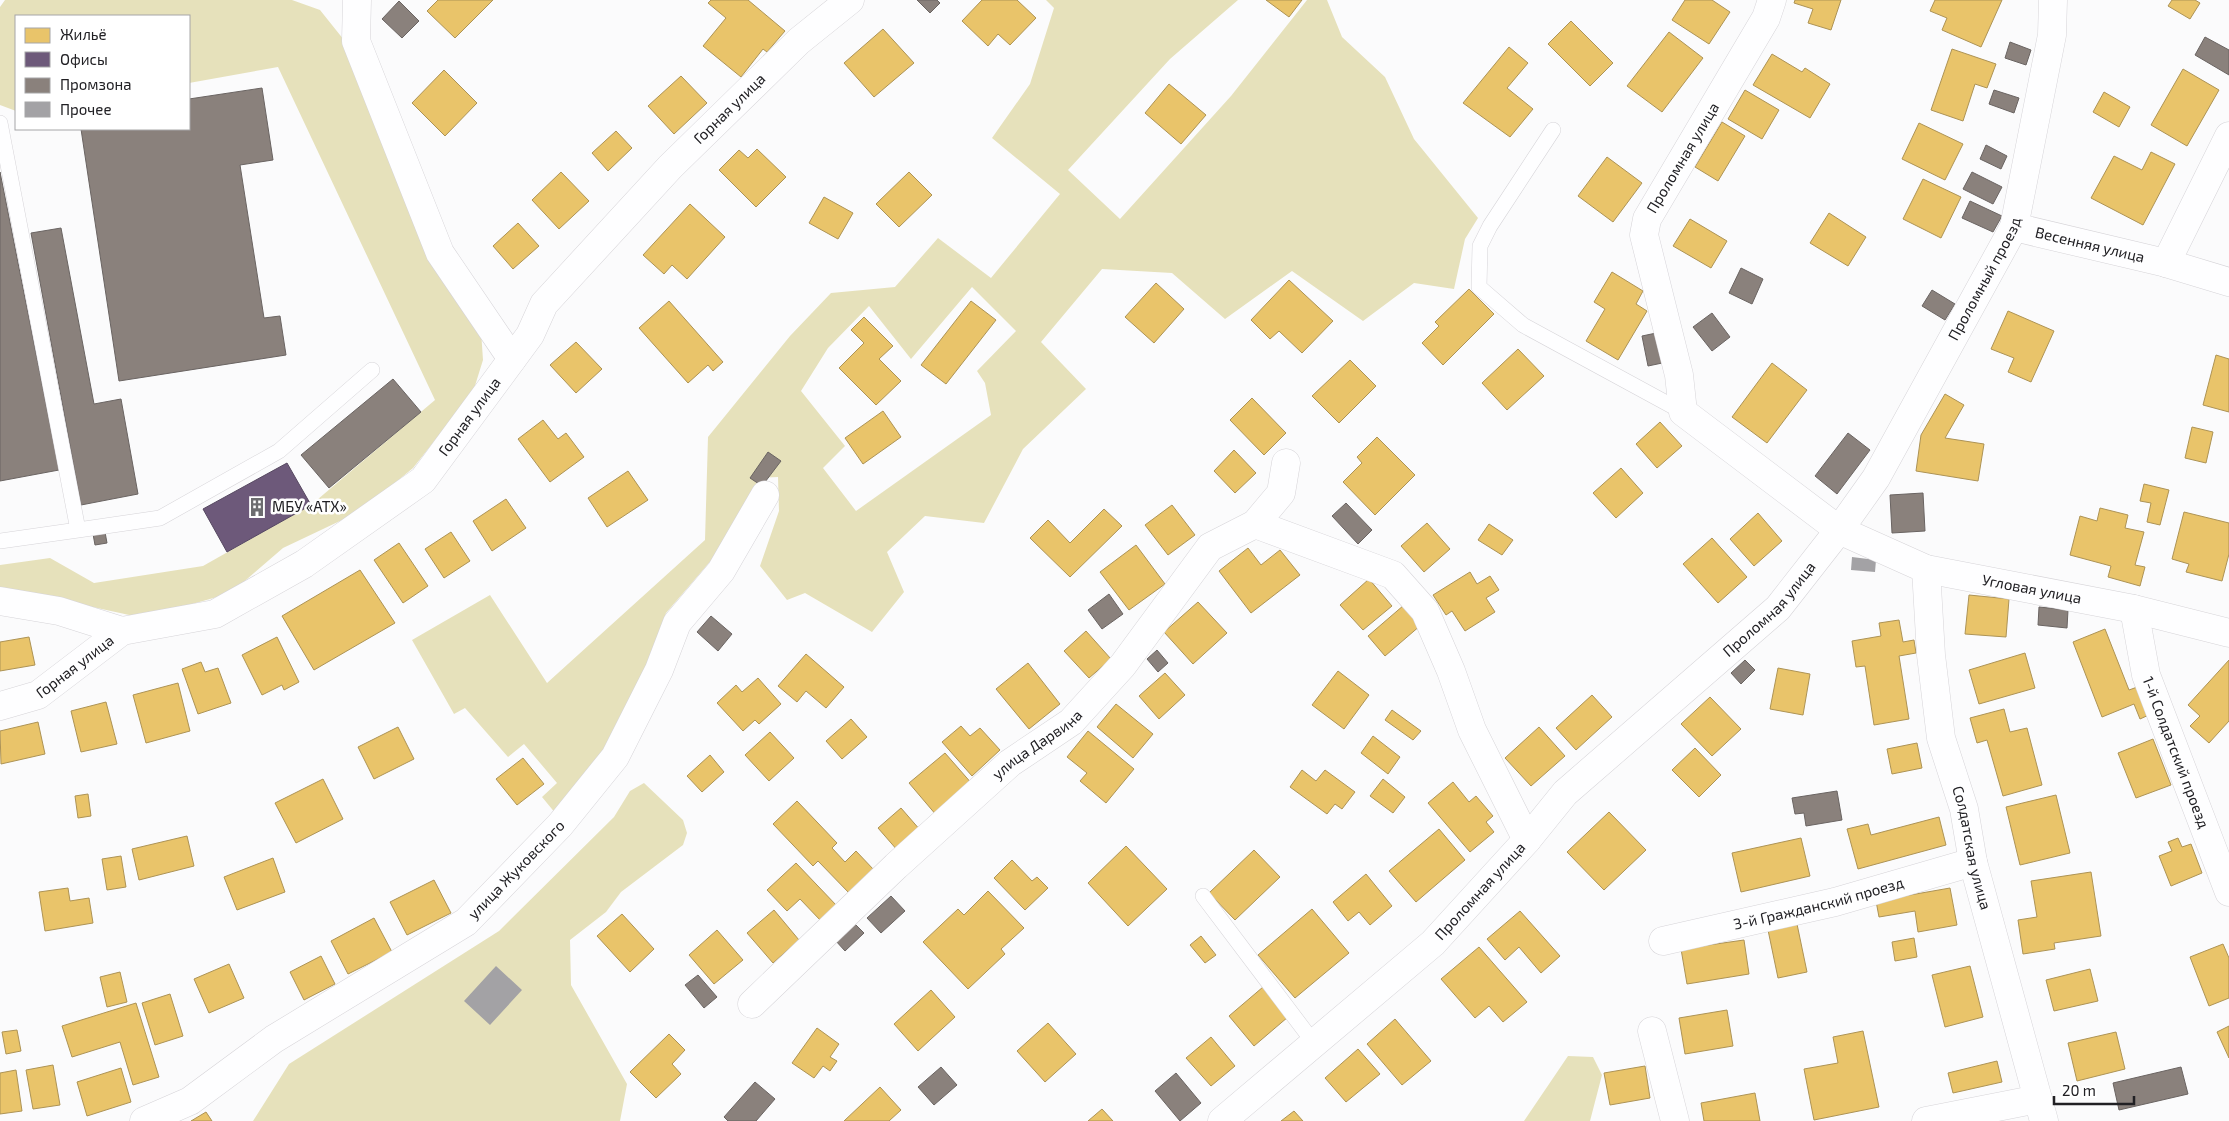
<svg xmlns="http://www.w3.org/2000/svg" width="2229" height="1121" viewBox="0 0 2229 1121" font-family="'Exo 2',sans-serif">
<rect width="100%" height="100%" fill="#fbfbfc"/>
<path fill="#e6e1bb" fill-rule="evenodd" d="M5,0H292L320,10L348,45L481,331L483,360L473,392L413,468L361,511L283,548L231,593L143,618L65,601L0,592V565L50,558L94,583L203,566L311,505L435,400L278,67L189,83V16H16V111L0,105V7Z
M1046,0H1238L1170,59L1068,170L1120,219L1231,96L1307,0H1327L1342,37L1385,77L1414,139L1478,218L1465,239L1454,289L1414,283L1363,321L1292,271L1225,319L1172,273L1102,269L1041,342L1086,389L1023,449L984,523L925,516L887,552L904,592L872,632L805,593L787,600L760,566L779,511L778,477L759,478L738,529L666,613L647,669L604,754L556,814L542,797L557,783L524,744L508,757L465,708L454,714L412,640L490,595L547,683L705,540L708,437L790,336L831,293L895,287L938,238L991,278L1060,194L992,138L1030,84L1054,8ZM972,287L1016,331L977,371L985,383L991,415L856,511L823,468L845,446L801,391L828,348L869,306L911,359Z
M644,783L683,820L687,833L683,845L621,892L606,912L570,940L571,985L627,1084L620,1121H253L289,1064L499,931L614,817L630,791Z
M1568,1056L1593,1057L1602,1075L1590,1121H1524Z"/>
<path fill="#e9c46a" stroke="#ad9355" d="M438,0H493L455,38L427,11Z
M711,0H748L785,31L767,52L763,49L741,77L703,46L726,18L708,3Z
M982,0H1017L1036,18L1010,45L998,34L988,46L962,21Z
M1266,0H1302L1289,17Z
M1685,0H1712L1730,12L1709,44L1672,20Z
M1795,0H1841L1831,30L1808,23L1813,9L1794,3Z
M1935,0H2002L1981,47L1942,30L1947,18L1930,11Z
M2172,0H2195L2200,3L2190,19L2168,6Z
M1571,21L1613,63L1590,86L1548,44Z
M883,29L914,63L874,97L844,63Z
M1669,32L1703,58L1662,112L1627,86Z
M1509,47L1528,63L1507,88L1533,109L1510,137L1463,103Z
M1952,49L1996,64L1987,88L1975,84L1963,121L1931,110Z
M1772,54L1802,72L1805,68L1830,84L1810,118L1753,85Z
M2183,69L2219,90L2187,146L2151,125Z
M444,70L477,103L445,136L412,103Z
M681,76L707,103L674,134L648,106Z
M1169,84L1206,115L1181,144L1145,113Z
M1745,90L1779,110L1762,139L1728,119Z
M2104,92L2130,107L2119,127L2093,112Z
M1722,122L1745,136L1718,181L1695,167Z
M1919,123L1963,144L1945,180L1902,159Z
M616,131L632,148L608,171L592,153Z
M757,149L786,177L756,207L719,170L739,150L748,158Z
M2151,152L2175,164L2143,225L2091,198L2114,156L2142,170Z
M1607,157L1642,183L1613,222L1578,196Z
M561,172L589,201L559,229L532,200Z
M909,172L932,195L899,227L876,204Z
M1923,179L1961,197L1941,238L1903,219Z
M824,197L853,213L838,239L809,223Z
M690,204L725,237L687,279L672,265L664,274L643,255Z
M1829,213L1866,237L1848,266L1810,243Z
M1690,219L1727,241L1711,268L1673,246Z
M518,223L539,246L513,269L493,246Z
M1612,272L1643,291L1636,304L1647,311L1618,360L1586,341L1605,309L1594,302Z
M1289,280L1333,321L1302,353L1279,331L1270,339L1251,320Z
M1156,283L1184,309L1154,343L1125,317Z
M1469,289L1494,314L1443,365L1422,343L1439,326L1435,322Z
M669,301L723,362L713,371L708,365L688,383L639,328Z
M971,301L996,320L946,384L921,365Z
M2008,311L2054,331L2031,382L2008,372L2014,358L1991,349Z
M864,317L893,346L879,359L901,381L876,405L839,368L864,343L851,330Z
M576,342L602,369L576,393L550,365Z
M1518,349L1544,376L1507,410L1482,383Z
M2216,355L2229,359V412L2203,405Z
M1350,360L1376,386L1339,423L1312,396Z
M1772,363L1807,390L1767,443L1732,417Z
M1945,394L1964,405L1945,438L1984,444L1978,481L1916,471L1921,435Z
M1252,398L1286,433L1264,455L1230,420Z
M883,411L901,437L863,464L845,438Z
M543,420L558,439L566,433L584,457L550,482L518,439Z
M1660,422L1682,446L1657,468L1636,444Z
M2192,427L2213,432L2206,463L2185,458Z
M1377,437L1415,475L1375,515L1343,482L1362,463L1357,457Z
M1234,450L1256,473L1235,493L1214,471Z
M1621,468L1643,493L1616,518L1593,493Z
M628,471L648,500L607,527L588,498Z
M2144,484L2169,490L2160,525L2147,522L2151,503L2140,501Z
M506,499L526,528L492,551L473,521Z
M1172,505L1195,535L1168,555L1145,525Z
M2100,508L2128,515L2125,528L2144,532L2135,565L2145,567L2140,586L2108,577L2111,566L2070,555L2080,516L2097,521Z
M1104,509L1122,526L1070,577L1030,538L1048,520L1070,543Z
M2184,512L2229,523V554L2222,581L2186,572L2189,564L2172,559Z
M1758,513L1782,541L1754,566L1730,539Z
M1427,523L1450,549L1424,572L1401,546Z
M1489,524L1513,540L1502,555L1478,540Z
M451,532L470,561L444,578L425,549Z
M1712,538L1747,577L1718,603L1683,564Z
M399,543L428,586L403,603L374,560Z
M1136,545L1165,584L1129,610L1100,572Z
M1248,548L1261,565L1280,550L1300,575L1251,613L1219,571Z
M360,570L395,623L314,670L282,616Z
M1470,572L1477,584L1490,576L1499,590L1486,598L1495,612L1465,631L1452,611L1446,615L1433,595Z
M1369,579L1392,606L1363,630L1340,605Z
M1969,595L2009,599L2006,637L1965,634Z
M1198,602L1227,633L1193,664L1164,632Z
M1404,605L1421,625L1385,656L1368,636Z
M1899,620L1903,642L1914,640L1916,653L1899,656L1909,719L1874,725L1865,666L1856,667L1852,641L1881,636L1879,623Z
M2105,629L2129,690L2140,686L2151,714L2140,719L2134,704L2102,717L2073,642Z
M1086,631L1111,659L1089,678L1064,651Z
M29,637L35,665L0,671V642Z
M277,637L299,682L284,690L282,685L262,695L242,655Z
M2025,653L2035,688L1979,704L1969,670Z
M806,654L844,687L826,708L806,691L797,702L778,686Z
M2229,660V721L2209,743L2190,726L2200,716L2188,705Z
M201,662L205,672L218,668L231,703L198,714L182,669Z
M1028,663L1060,704L1029,729L996,689Z
M1778,668L1810,674L1803,715L1770,709Z
M1338,671L1369,695L1344,729L1312,705Z
M1165,673L1185,695L1159,719L1139,696Z
M758,678L781,704L759,724L755,720L743,731L717,703L736,685L742,692Z
M178,683L190,731L146,743L133,695Z
M1592,695L1612,717L1576,750L1556,728Z
M1710,697L1741,729L1712,756L1681,724Z
M106,702L117,744L81,752L71,711Z
M1116,704L1153,734L1133,758L1097,727Z
M2004,709L2010,732L2027,728L2042,785L2003,796L1987,740L1977,743L1970,718Z
M1392,710L1421,731L1413,740L1385,720Z
M851,719L867,737L842,759L826,741Z
M38,722L45,754L1,764L0,731Z
M961,726L970,736L980,728L1000,750L972,776L942,742Z
M398,727L414,759L374,779L358,747Z
M1539,727L1565,756L1531,786L1505,758Z
M1088,731L1134,769L1106,803L1080,781L1087,773L1067,757Z
M770,732L794,758L769,781L745,755Z
M1373,736L1400,757L1388,774L1361,753Z
M2153,739L2171,785L2136,798L2118,753Z
M1917,743L1922,768L1892,774L1887,749Z
M1695,748L1721,775L1699,797L1672,770Z
M945,753L973,785L937,816L909,783Z
M710,755L724,772L702,792L687,776Z
M523,758L544,784L517,805L496,779Z
M1302,770L1316,781L1325,770L1355,792L1342,809L1335,804L1327,814L1290,787Z
M323,779L343,819L296,843L275,803Z
M1383,779L1405,797L1393,813L1370,796Z
M1453,782L1469,802L1476,796L1493,816L1486,822L1494,832L1470,852L1428,803Z
M88,794L91,816L78,818L75,796Z
M2056,795L2070,853L2020,865L2006,807Z
M797,801L837,843L832,848L845,862L856,851L874,870L850,894L818,861L813,866L773,824Z
M901,808L921,831L898,851L878,828Z
M1609,812L1646,850L1604,890L1567,852Z
M1939,817L1946,845L1858,869L1847,829L1868,824L1871,835Z
M1439,829L1465,860L1416,902L1389,871Z
M187,836L194,866L139,880L132,849Z
M1801,838L1810,876L1741,892L1732,853Z
M2178,838L2182,847L2191,844L2202,873L2171,886L2159,856L2172,851L2168,842Z
M1126,846L1167,889L1128,926L1088,883Z
M1254,850L1280,877L1235,920L1209,893Z
M121,856L126,887L107,890L102,859Z
M273,858L285,892L237,910L224,877Z
M1012,860L1032,881L1037,877L1048,888L1025,910L994,878Z
M796,863L837,906L821,921L800,899L787,911L767,890Z
M2091,872L2101,936L2054,943L2055,949L2023,954L2018,920L2037,917L2031,881Z
M1366,874L1392,906L1370,925L1359,912L1348,921L1333,902Z
M434,880L451,913L407,935L390,902Z
M68,888L70,901L89,898L93,923L45,931L39,892Z
M1950,888L1957,925L1918,932L1915,911L1879,917L1876,901Z
M988,891L1024,928L1001,949L1005,954L968,989L923,942L958,909L964,915Z
M1312,909L1349,953L1295,998L1258,955Z
M774,910L799,940L773,963L747,933Z
M1520,911L1560,956L1541,973L1519,947L1505,960L1487,939Z
M622,914L654,949L630,972L597,936Z
M374,918L392,952L348,974L331,941Z
M1797,924L1807,972L1778,978L1768,930Z
M717,930L743,960L714,984L689,955Z
M1201,936L1216,955L1205,963L1190,945Z
M1914,938L1917,957L1895,961L1892,942Z
M1744,940L1749,974L1687,984L1681,949Z
M2223,944L2229,958V998L2209,1006L2190,957Z
M1479,947L1527,1002L1503,1022L1489,1006L1475,1018L1441,979Z
M321,956L335,984L304,1000L290,972Z
M229,964L244,998L209,1013L194,979Z
M1970,966L1983,1017L1945,1027L1932,975Z
M2090,969L2098,1001L2054,1011L2046,980Z
M120,972L127,1002L107,1007L100,977Z
M1263,987L1288,1017L1254,1046L1229,1016Z
M931,990L955,1017L918,1051L894,1024Z
M170,994L183,1036L155,1045L142,1003Z
M136,1003L159,1077L133,1085L120,1042L72,1057L62,1026Z
M1727,1010L1733,1046L1685,1054L1679,1018Z
M1395,1019L1431,1061L1402,1085L1367,1044Z
M1048,1023L1076,1054L1045,1082L1017,1051Z
M2229,1026V1058L2217,1032Z
M817,1028L839,1044L830,1057L837,1061L830,1071L823,1066L814,1078L792,1063Z
M17,1030L21,1051L6,1054L2,1032Z
M1863,1031L1879,1107L1814,1120L1804,1069L1838,1063L1833,1037Z
M2116,1032L2125,1069L2077,1081L2068,1043Z
M669,1034L685,1050L672,1064L681,1074L656,1098L630,1072Z
M1211,1037L1235,1066L1211,1086L1186,1058Z
M1358,1049L1380,1074L1346,1102L1325,1078Z
M1997,1061L2002,1082L1953,1093L1948,1073Z
M53,1065L60,1105L33,1109L26,1070Z
M1645,1066L1650,1098L1610,1105L1604,1073Z
M121,1068L131,1102L87,1116L77,1082Z
M16,1070L22,1111L0,1114V1073Z
M880,1087L901,1110L889,1121H844Z
M1755,1093L1760,1121H1704L1701,1103Z
M1102,1109L1113,1121H1088Z
M1294,1111L1303,1121H1281Z
M206,1112L212,1121H191Z"/>
<path fill="#6d597a" stroke="#564860" d="M287,463L311,505L227,552L203,509Z"/>
<path fill="#8a817c" stroke="#6a6462" d="M917,0H937L940,3L930,13Z
M399,1L419,21L402,38L382,19Z
M2205,37L2229,50V75L2195,55Z
M2010,42L2031,50L2026,65L2005,58Z
M262,88L273,160L240,165L264,318L280,316L286,355L119,381L81,129H189V99Z
M1994,90L2019,98L2014,113L1989,104Z
M1986,145L2007,156L2001,169L1980,159Z
M0,172L59,470L0,481Z
M1972,172L2002,187L1993,204L1963,189Z
M1970,201L2002,216L1993,232L1962,218Z
M61,228L94,404L121,399L138,494L81,505L31,233Z
M1741,268L1763,279L1752,304L1729,293Z
M1932,290L1955,304L1945,320L1922,306Z
M1712,313L1730,337L1712,351L1693,327Z
M1661,332L1667,362L1648,366L1642,336Z
M393,379L421,412L329,488L301,455Z
M1848,433L1870,450L1837,494L1815,476Z
M768,452L781,461L762,486L750,478Z
M1923,493L1925,531L1892,533L1890,495Z
M1346,503L1372,530L1358,544L1332,516Z
M105,532L107,543L95,545L93,534Z
M1109,594L1123,614L1102,629L1088,610Z
M2039,607L2068,610L2067,628L2038,625Z
M711,616L732,634L718,651L697,632Z
M1157,650L1168,663L1158,672L1147,659Z
M1745,660L1755,670L1741,684L1731,673Z
M1837,791L1842,820L1806,826L1804,813L1795,814L1792,798Z
M891,896L905,911L881,933L867,918Z
M853,922L864,933L845,951L835,940Z
M698,975L717,997L704,1008L685,985Z
M941,1067L957,1085L934,1105L918,1087Z
M2181,1067L2188,1094L2119,1110L2113,1083Z
M1176,1073L1201,1103L1180,1121L1155,1091Z
M755,1082L775,1099L756,1121H728L724,1117Z"/>
<path fill="#a3a2a5" d="M1852,557L1876,560L1875,572L1851,570Z
M496,966L522,990L490,1025L464,1001Z"/>
<g fill="none" stroke-linecap="round" stroke-linejoin="round">
<g stroke="#d6d4d8" stroke-width="16">
<path id="lane" d="M0,123L78,530L0,541
M1553,130L1490,226L1480,246L1479,287L1523,325L1683,412
M78,530L160,518L279,451L372,370
M1203,896L1314,1043"/>
</g>
<g stroke="#d6d4d8" stroke-width="29">
<g id="street">
<path d="M357,0L356,41L440,253L512,359"/>
<path id="s1" d="M1772,0L1766,18L1647,219L1644,235L1679,375L1683,412L1839,530L1926,569L2134,609L2229,633"/>
<path id="s2" d="M2014,227L2166,263L2229,282"/>
<path d="M2166,263L2229,136"/>
<path d="M1255,524L1393,575L1425,611L1451,671L1472,730L1527,840"/>
<path id="s3" d="M1926,569L1931,655L1941,738L1964,809L1973,862L2044,1121"/>
<path d="M0,601L59,611L122,631"/>
<path id="s4" d="M2134,609L2146,675L2229,892"/>
<path id="s5" d="M0,706L38,695L122,631L215,614L304,564L423,480L530,335L544,304L670,167L799,41L850,0"/>
<path id="s6" d="M1663,941L1835,902L1973,862"/>
<path id="s7" d="M752,1004L896,866L1010,763L1071,722L1123,665L1210,547L1255,524L1281,493L1286,463"/>
<path d="M1652,1031L1675,1121"/>
<path id="s8" d="M144,1121L190,1101L274,1039L466,922L560,825L615,757L659,670L677,623L721,571L765,495"/>
<path id="s9" d="M1222,1121L1433,943L1527,840L1565,793L1778,608L1839,530L1876,478L2014,227L2052,35L2053,0"/>
<path d="M1926,1121L2038,1099"/>
</g>
</g>
<use href="#lane" stroke="#fefeff" stroke-width="15"/>
<use href="#street" stroke="#fefeff" stroke-width="28"/>
</g>
<defs>
<g id="building-bare" transform="scale(1.5)"><path d="M-4-6H4V6H1V3H-1V6H-4ZM-2.5-4.3h1.7v1.8h-1.7ZM.8-4.3h1.7v1.8H.8ZM-2.5-1h1.7V.8h-1.7ZM.8-1h1.7V.8H.8Z" fill="#6d6d70" stroke="#fff" stroke-width="2.5" paint-order="stroke"/></g>
</defs>
<g fill-rule="evenodd">
<use href="#building-bare" x="257" y="507"/>
</g>
<g text-anchor="middle" stroke-width="5" stroke-linejoin="round" paint-order="stroke">
<g font-size="15" fill="#212024" stroke="#fff">
<text dy="5" stroke="none"><textPath href="#s5" startOffset="971">Горная улица</textPath></text>
<text transform="translate(1683 158) rotate(-59)" y="5">Проломная улица</text>
<text dy="5" stroke="none"><textPath href="#s2" startOffset="78">Весенняя улица</textPath></text>
<text dy="5" stroke="none"><textPath href="#s9" startOffset="1148">Проломный проезд</textPath></text>
<text dy="5" stroke="none"><textPath href="#s5" startOffset="566">Горная улица</textPath></text>
<text dy="5" stroke="none"><textPath href="#s1" startOffset="849">Угловая улица</textPath></text>
<text dy="5" stroke="none"><textPath href="#s9" startOffset="751">Проломная улица</textPath></text>
<text dy="5" stroke="none"><textPath href="#s5" startOffset="86">Горная улица</textPath></text>
<text dy="5" stroke="none"><textPath href="#s7" startOffset="386">улица Дарвина</textPath></text>
<text dy="5" stroke="none"><textPath href="#s4" startOffset="150">1-й Солдатский проезд</textPath></text>
<text dy="5" stroke="none"><textPath href="#s3" startOffset="284">Солдатская улица</textPath></text>
<text dy="5" stroke="none"><textPath href="#s8" startOffset="452">улица Жуковского</textPath></text>
<text dy="5" stroke="none"><textPath href="#s9" startOffset="346">Проломная улица</textPath></text>
<text dy="5" stroke="none"><textPath href="#s6" startOffset="160">3-й Гражданский проезд</textPath></text>
</g>
<g font-size="15" fill="#212024" stroke="#fff" text-anchor="start">
<text x="272" y="512">МБУ «АТХ»</text>
</g>
</g>
<rect x="15" y="15" width="175" height="115" fill="#ffffff" stroke="#a6a6a7"/>
<rect x="25" y="28" width="25" height="15" fill="#e9c46a" stroke="#a6a6a7"/>
<text x="60" y="40" font-size="15" fill="#212024">Жильё</text>
<rect x="25" y="52" width="25" height="15" fill="#6d597a" stroke="#a6a6a7"/>
<text x="60" y="65" font-size="15" fill="#212024">Офисы</text>
<rect x="25" y="78" width="25" height="15" fill="#8a817c" stroke="#a6a6a7"/>
<text x="60" y="90" font-size="15" fill="#212024">Промзона</text>
<rect x="25" y="102" width="25" height="15" fill="#a3a2a5" stroke="#a6a6a7"/>
<text x="60" y="115" font-size="15" fill="#212024">Прочее</text>
<path d="M2054 1096v8h80v-8" fill="none" stroke="#212024" stroke-width="2.5"/>
<text x="2062" y="1096" font-size="15" fill="#212024" stroke="#ffffff" stroke-width="4" paint-order="stroke">20 m</text>
</svg>
